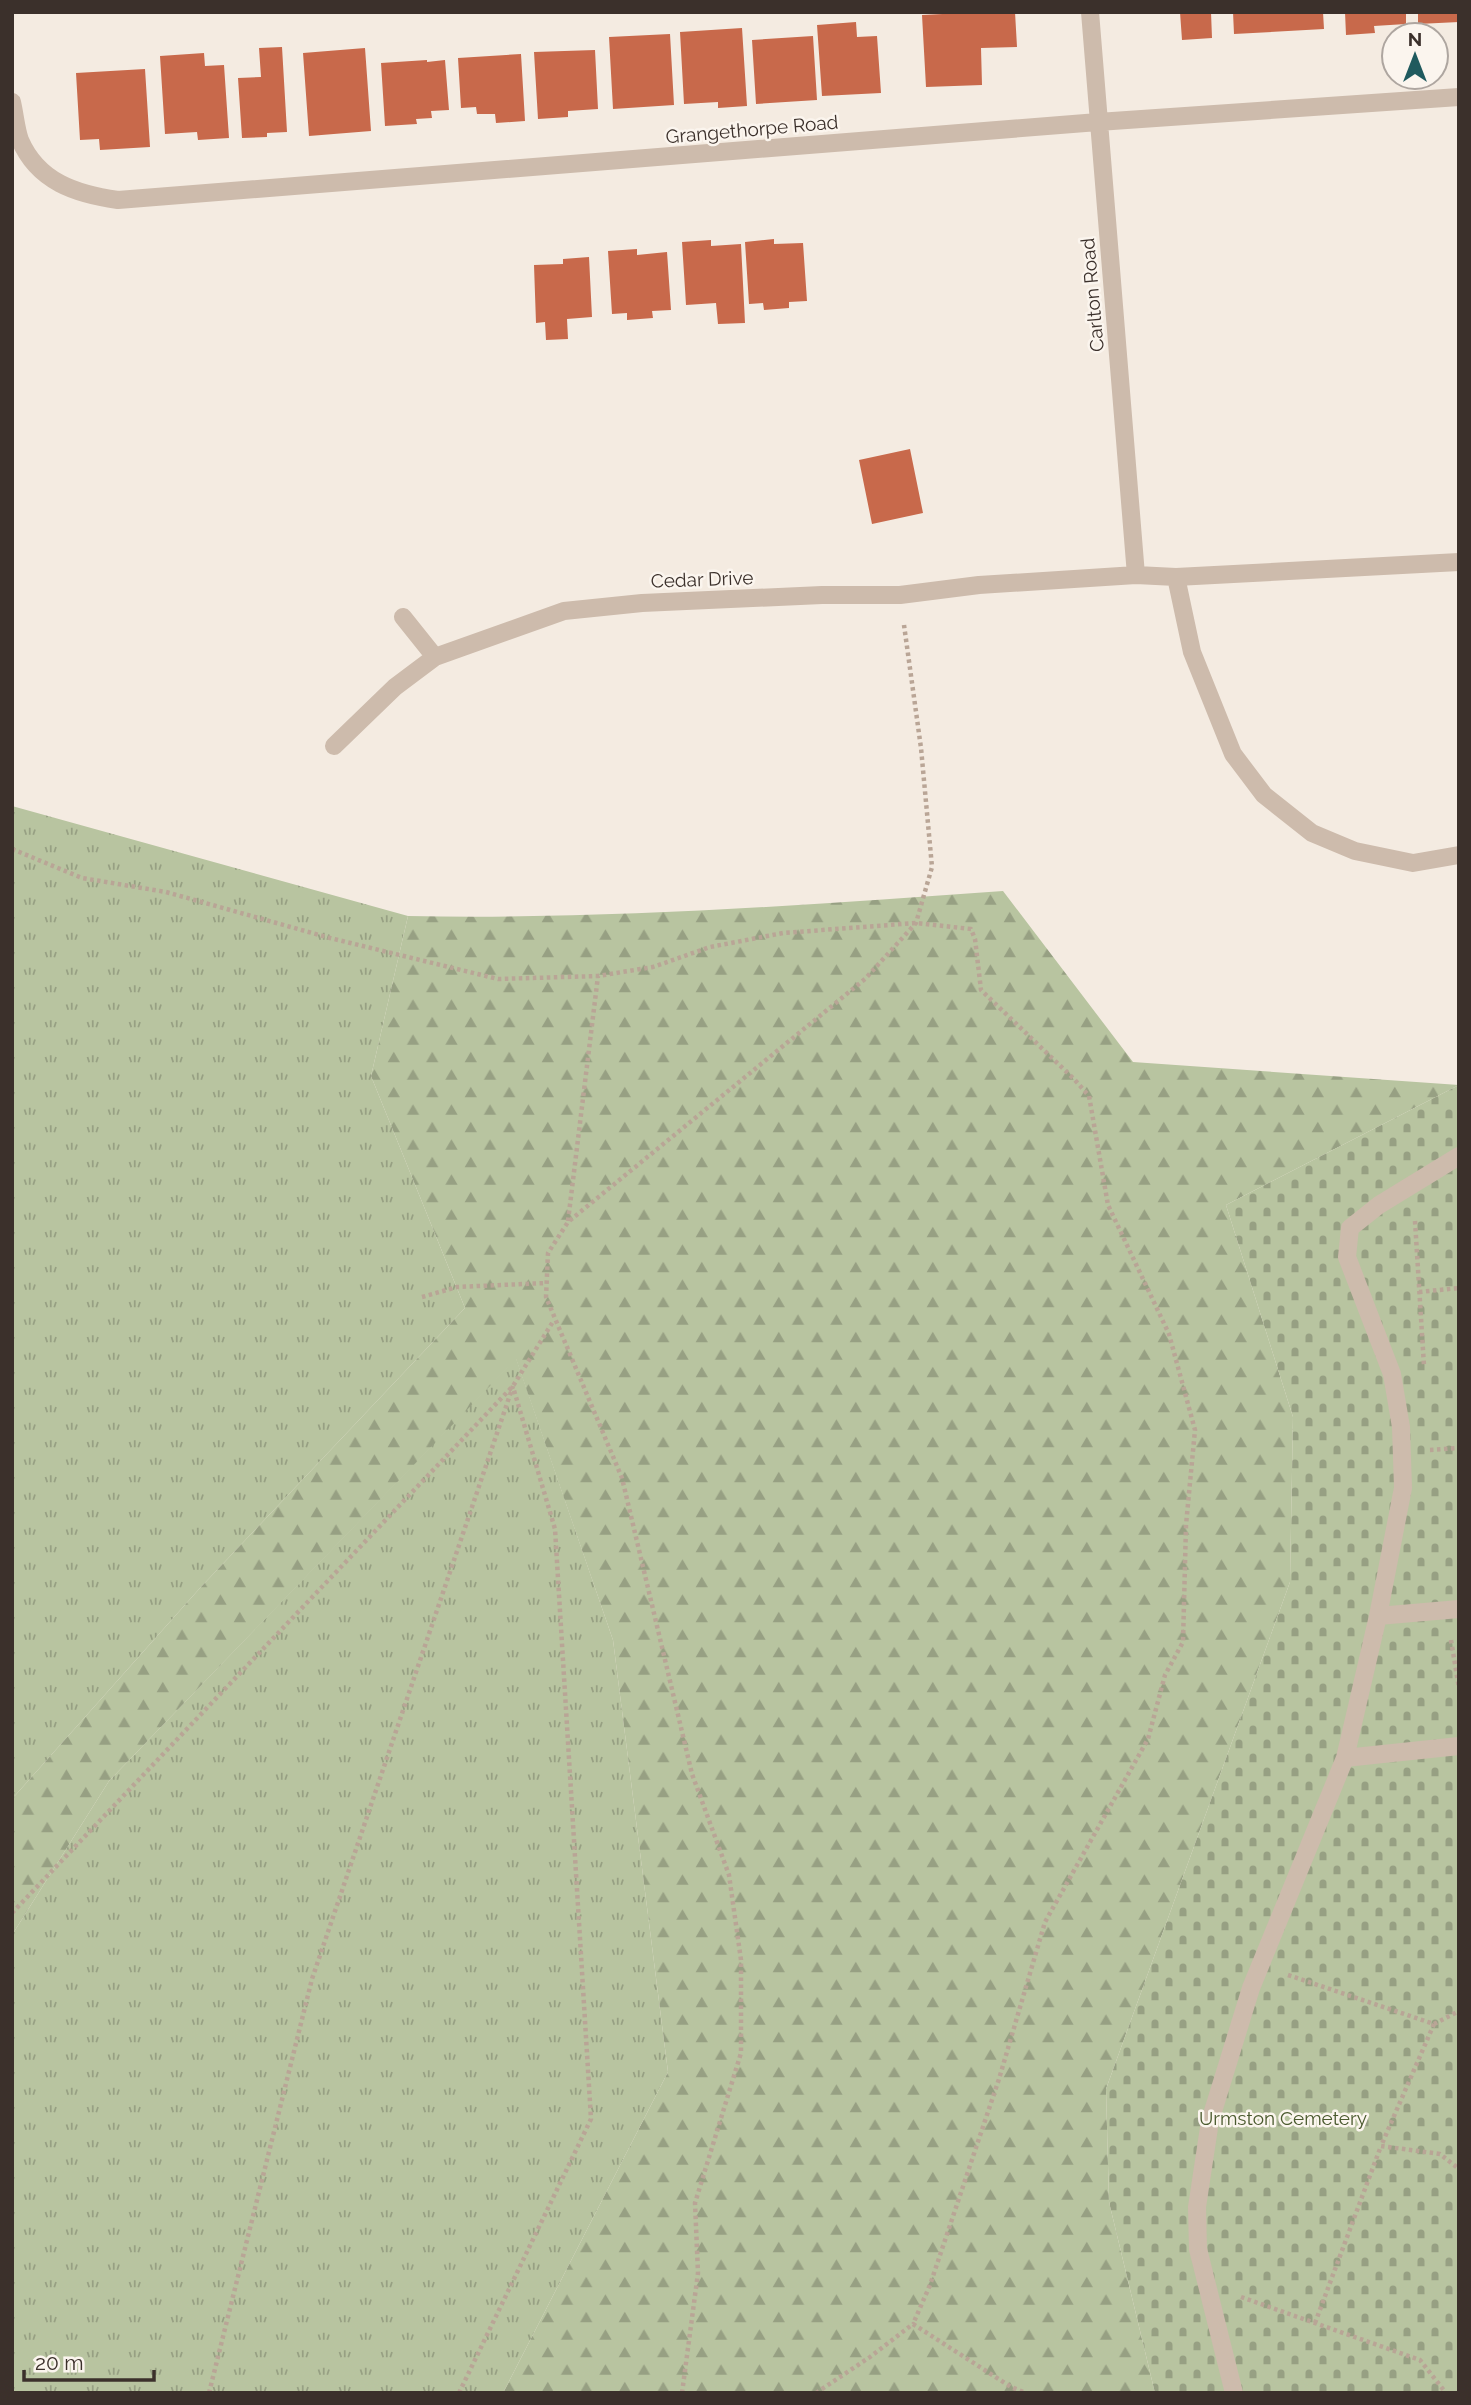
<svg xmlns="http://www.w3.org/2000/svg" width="1471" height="2405" viewBox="0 0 1471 2405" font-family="Raleway,sans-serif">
<defs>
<pattern id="grass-tufts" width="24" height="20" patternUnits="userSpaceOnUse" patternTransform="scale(1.75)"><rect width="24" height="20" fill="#b8c4a0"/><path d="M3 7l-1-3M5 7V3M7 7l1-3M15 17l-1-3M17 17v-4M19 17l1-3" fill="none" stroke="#97a083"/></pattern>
<pattern id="forest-firs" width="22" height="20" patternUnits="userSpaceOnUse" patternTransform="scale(1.75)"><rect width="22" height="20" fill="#b8c4a0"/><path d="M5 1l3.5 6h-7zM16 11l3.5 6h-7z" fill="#97a083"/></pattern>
<pattern id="cemetery-stones" width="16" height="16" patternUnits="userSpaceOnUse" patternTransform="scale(1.75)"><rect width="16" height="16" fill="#b8c4a0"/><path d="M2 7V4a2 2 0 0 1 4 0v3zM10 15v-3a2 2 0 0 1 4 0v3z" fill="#97a083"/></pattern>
</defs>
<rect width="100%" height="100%" fill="#f4ebe1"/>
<path fill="url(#grass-tufts)" d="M12,806L408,916L371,1076L465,1308L200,1588L12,1799Z
M516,1358L613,1640L668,2072L503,2393H12V1935L109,1781Z"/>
<path fill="url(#forest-firs)" d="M1003,891L1133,1062L1459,1085L1226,1205L1293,1417L1290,1582L1106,2089L1109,2202L1155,2393H503L668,2072L613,1640L516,1359L109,1781L12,1935V1799L200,1588L465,1308L371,1076L408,916C606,920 805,905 1003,891Z"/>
<path fill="url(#cemetery-stones)" d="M1459,1085V2393H1155L1109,2202L1106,2089L1290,1582L1293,1417L1226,1205Z"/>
<path fill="#c8694b" d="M983,12H1015L1017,47L981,48L982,85L926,87L922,15Z
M1180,12H1211L1212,38L1182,40Z
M1233,12H1323L1324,29L1234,34Z
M1345,12H1406V24L1374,26L1375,33L1346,35Z
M1418,12H1459V22L1418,24Z
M856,22L857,37L877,36L881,93L822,96L817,25Z
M742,28L747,106L718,108V102L684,104L680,32Z
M670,34L674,105L613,109L609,37Z
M813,36L817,100L756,104L752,40Z
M282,47L287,132L267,133V137L242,138L238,78L261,77L259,48Z
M365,48L371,131L309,136L303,53Z
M595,50L598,109L568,111V117L538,119L534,52Z
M204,53L205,66L224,65L229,138L198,140L197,132L165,134L160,56Z
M521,54L525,121L496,123L495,114H477L476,107L461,108L458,58Z
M427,60V62L445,60L449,110L431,111L432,118L416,119L417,124L385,126L381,63Z
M145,69L150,147L100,150L99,139L80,140L76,73Z
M774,239V244L803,243L807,301L789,302V308L764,310L763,303L749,304L745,242Z
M711,240V246L741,244L745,323L718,324L716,303L686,305L682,242Z
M637,249V255L667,252L671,310L652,311L653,318L627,320V313L612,314L608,251Z
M589,257L592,317L567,319L568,339L546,340L545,322L536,323L534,265L563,264V259Z
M910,449L923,513L872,524L859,460Z"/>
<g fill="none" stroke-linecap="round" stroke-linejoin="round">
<path stroke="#b9a596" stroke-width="4.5" stroke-dasharray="3.5 3.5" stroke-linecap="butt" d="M12,849L82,878L166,892L330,938L498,979L598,976L653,967L710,947L783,933L916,923L971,929L975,939L981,990L1074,1079L1089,1096L1108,1205L1169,1334L1195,1430L1186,1525L1183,1642L1165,1675L1148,1739L1045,1922L999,2079L930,2285L913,2324
M568,1221L598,976
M1415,1221L1424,1366
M1419,1292L1459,1288
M422,1297L457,1287L546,1283
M1430,1450L1459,1448
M1451,1640L1459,1688
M12,1913L513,1386L554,1320
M1288,1975L1434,2024L1381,2146
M1434,2024L1459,2011
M1241,2297L1420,2360L1446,2393
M1315,2323L1381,2146L1440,2154L1459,2169
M209,2393L312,1979L513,1386
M459,2393L591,2119L555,1529L513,1387
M682,2393L698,2273L695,2203L741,2053V1960L729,1875L692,1774L622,1478L546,1297L548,1253L568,1222L865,979L916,923L932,867L921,748L904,625
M816,2393L870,2357L913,2324L1011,2387L1026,2393"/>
<path stroke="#cdbbac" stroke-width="18" d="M1090,12L1136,575
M12,102C15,115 16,129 20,140C38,182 76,194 118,200L1098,122L1459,97
M1176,577L1192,652L1233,754L1264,795L1312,833L1355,851L1413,863L1459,855
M403,617L435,657
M334,746L395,687L435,657L564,611L642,603L822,595H900L979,585L1136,575L1176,577L1459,562
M1378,1616L1459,1609
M1345,1758L1459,1746
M1234,2393L1198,2249L1197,2207L1210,2121L1251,1988L1345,1758L1378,1616L1403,1488L1401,1427L1392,1374L1347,1257L1350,1228L1379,1205L1459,1156"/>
</g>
<g text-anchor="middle" stroke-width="5" stroke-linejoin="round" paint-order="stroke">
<g font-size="19" fill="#3b302b" stroke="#fbf5ee">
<text transform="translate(752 129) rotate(-5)" y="7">Grangethorpe Road</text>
<text transform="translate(1092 295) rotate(-95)" y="7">Carlton Road</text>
<text transform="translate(702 579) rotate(-2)" y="7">Cedar Drive</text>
</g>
<g font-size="19" fill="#4a5a2e" stroke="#fbf5ee">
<text x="1283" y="2125">Urmston Cemetery</text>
</g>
</g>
<rect width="1471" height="2405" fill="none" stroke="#3b302b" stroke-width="28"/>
<g transform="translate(1415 56)"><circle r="33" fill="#fbf5ee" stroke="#aea6a0" stroke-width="2"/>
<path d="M0-5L12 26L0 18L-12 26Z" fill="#1f5a5e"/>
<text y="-10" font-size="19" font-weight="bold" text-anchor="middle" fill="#3b302b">N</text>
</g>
<path d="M24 2370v10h130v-10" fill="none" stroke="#3b302b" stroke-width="3.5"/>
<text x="35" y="2370" font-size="21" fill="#3b302b" stroke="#fbf5ee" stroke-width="5" paint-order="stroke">20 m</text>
</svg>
